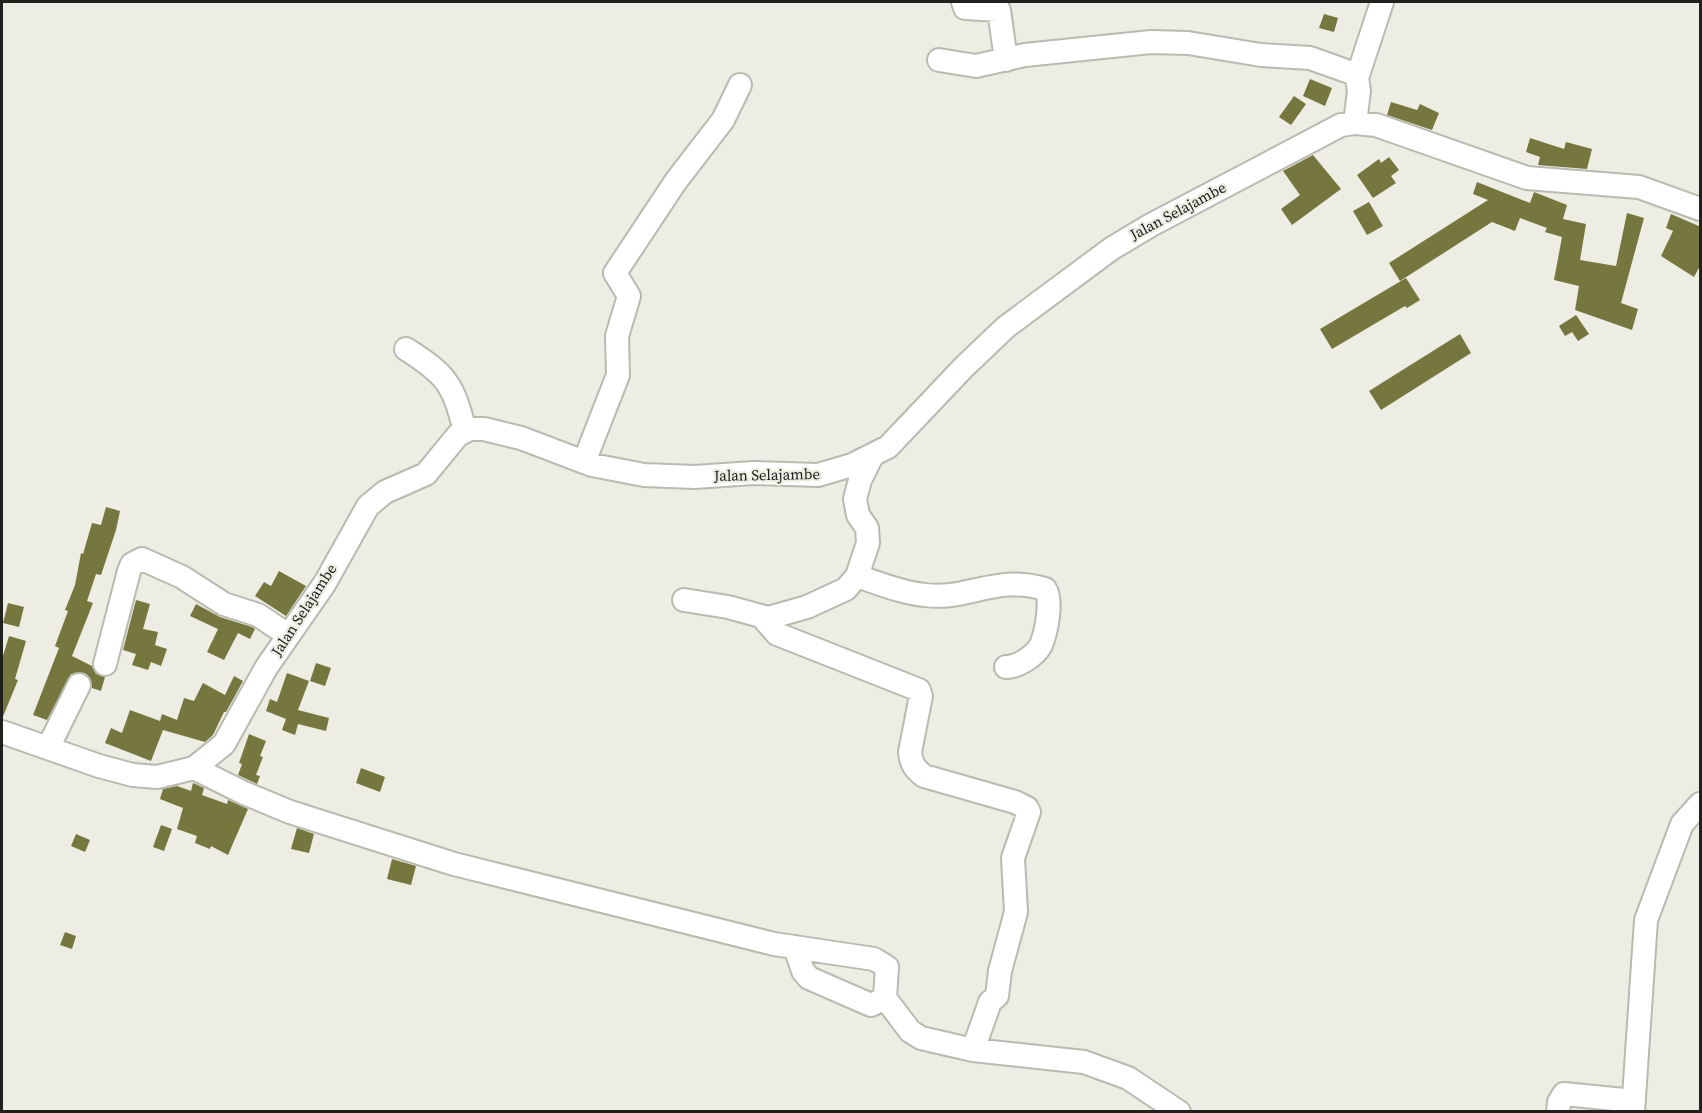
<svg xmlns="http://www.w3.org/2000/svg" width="1702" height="1113" viewBox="0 0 1702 1113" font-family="'Source Serif 4',serif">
<rect width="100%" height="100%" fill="#edede3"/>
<path fill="#76773e" d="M1324,14L1338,18L1334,32L1319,28Z
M1310,79L1332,88L1325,106L1303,96Z
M1294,96L1306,104L1291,125L1279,117Z
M1391,102L1417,110L1420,104L1439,113L1432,130L1387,115Z
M1530,138L1564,149L1566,142L1592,149L1587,169L1538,165L1540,157L1526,152Z
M1313,155L1341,189L1292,225L1281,209L1300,195L1283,171Z
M1389,157L1399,170L1391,176L1396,183L1373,198L1357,175L1379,159L1381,163Z
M1477,182L1530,203L1534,192L1567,205L1563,219L1586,224L1580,260L1616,266L1627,213L1644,218L1621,303L1638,309L1632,330L1575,310L1579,286L1554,280L1562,237L1545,232L1547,228L1520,218L1515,231L1492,222L1400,281L1389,263L1488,200L1473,194Z
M1369,202L1383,226L1367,235L1353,211Z
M1671,214L1701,227V264L1694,277L1661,256L1673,231L1666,228Z
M1406,278L1420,300L1407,308L1405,306L1332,349L1320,329Z
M1576,315L1589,334L1578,341L1572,332L1565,336L1559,326Z
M1460,334L1471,353L1381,410L1369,391Z
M106,507L120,511L116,530L101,575L96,574L87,601L93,603L72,656L92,666L96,674L105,677L101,691L92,688L90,678L85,673L71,674L47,720L33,715L59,648L55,646L68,611L65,610L75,585L81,553L83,554L92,523L101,525Z
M279,571L306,586L286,616L255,596L264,582L271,586Z
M136,600L150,604L143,629L158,632L155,645L167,649L161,666L151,662L148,670L132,665L136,654L123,650Z
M8,603L24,607L19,627L3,623Z
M196,604L220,617L252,627L255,629L250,639L238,633L224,660L207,652L218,629L190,616Z
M9,636L26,641L15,679L18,680L2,719V659Z
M316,663L331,668L325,686L310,681Z
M287,673L309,681L298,710L329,718L326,731L298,724L295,735L282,730L286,719L266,711L270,699L277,702Z
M234,676L243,681L226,712H224L213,735L205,742L163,730L151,761L105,743L111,728L122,733L130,710L160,721L162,714L177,720L184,698L194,701L203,683L225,695Z
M249,734L266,741L260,756L263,757L256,775L260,776L257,784L238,775L242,764L239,763Z
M361,768L385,777L380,792L356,783Z
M193,783L204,788L202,795L227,804L228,800L248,809L228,855L211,846L210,849L195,843L197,836L177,829L183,808L160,799L163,789L177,786L191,791Z
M161,825L172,829L164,851L153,847Z
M297,828L314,834L309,853L291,849Z
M76,834L90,840L85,852L71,846Z
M392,859L416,866L411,885L387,879Z
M65,932L76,936L72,949L60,945Z"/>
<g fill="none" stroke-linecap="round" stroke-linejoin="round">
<g stroke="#b9bab0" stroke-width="26">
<path id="minor" d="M963,2L965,8L999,10L1006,60
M939,60L976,66L1025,55L1151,42L1188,43L1261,55L1310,58L1352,73L1357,78L1359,91L1355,123
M1357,78L1382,2
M406,349C447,375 453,384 465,431
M584,462L618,375L617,336L629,296L615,273L676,181L723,120L740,85
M857,576C878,583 902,593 925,595C967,601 996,574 1045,589C1053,600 1046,633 1041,645C1035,656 1018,667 1006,667
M684,600L728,607L768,618L807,607L846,589L857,576L868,543L867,528L858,515L855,499L860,480L872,456
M763,618L777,634L919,690L921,696L910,752C911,764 915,769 924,776L1015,802L1027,808L1029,812L1013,858L1016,912L1000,971L997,996L990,1002L973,1050
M105,664L129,571L132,564L142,559L182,577L224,604L258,615L288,635
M2,732L99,766L133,775L157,777L194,768L224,744L266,668L325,583L368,506L385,492L426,474L458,435L470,429H484L521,438L592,465L644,475L695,477L753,473L818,475L852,465L888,447L964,367L1006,327L1111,249L1151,225L1341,125L1355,123L1376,125L1527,178L1639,187L1700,209
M48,748L79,685
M194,768L244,793L290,812L454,864L774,944L874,959L887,967L885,998L910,1031L921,1038L973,1050L1084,1062L1128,1078L1179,1112
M795,947L803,971L809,978L871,1005L885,998
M1558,1112L1559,1102L1564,1094L1634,1101
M1633,1112L1646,920L1682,824L1700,804"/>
</g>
<use href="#minor" stroke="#fff" stroke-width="22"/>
</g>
<g text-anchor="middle" stroke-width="4.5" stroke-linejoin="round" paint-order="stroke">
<g font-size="15" fill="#20201d" stroke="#edede3">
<text transform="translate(1178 211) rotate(-28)" y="5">Jalan Selajambe</text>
<text transform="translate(767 475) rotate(-1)" y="5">Jalan Selajambe</text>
<text transform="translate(304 610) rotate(-57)" y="5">Jalan Selajambe</text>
</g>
</g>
<rect width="1702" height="1113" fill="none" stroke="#20201d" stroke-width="6"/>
</svg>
